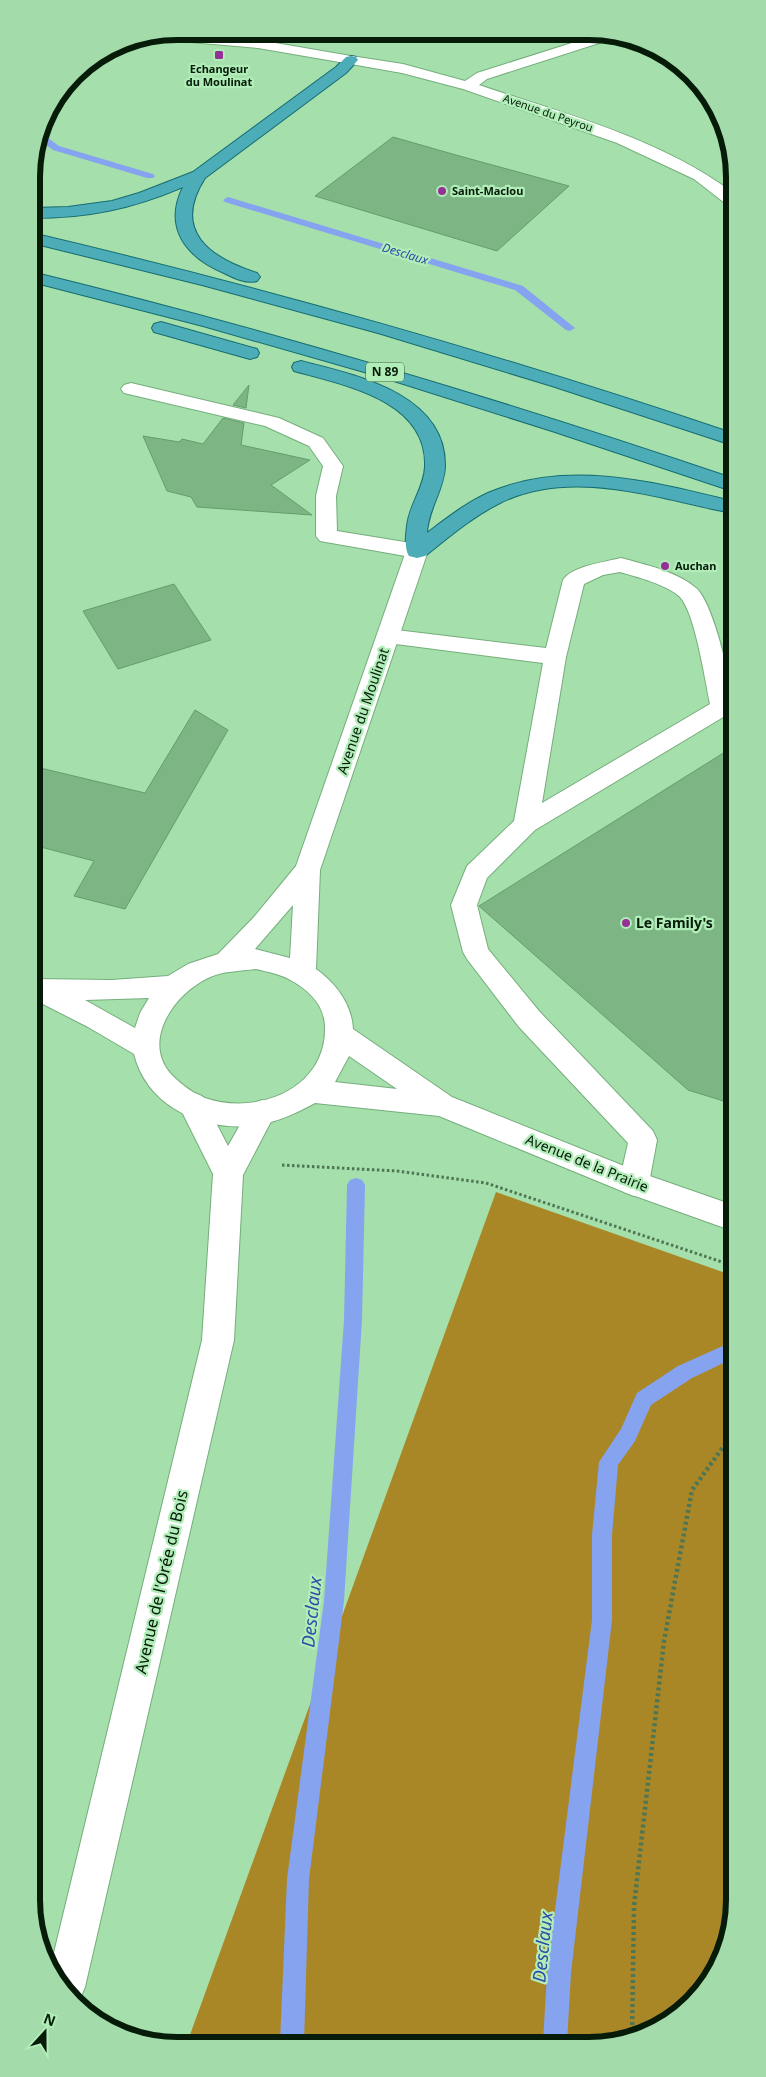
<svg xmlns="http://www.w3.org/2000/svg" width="766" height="2077" viewBox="0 0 766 2077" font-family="'Noto Sans',sans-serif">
<rect width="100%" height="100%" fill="#a5dfab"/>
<path fill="#aa8726" d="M496,1192L734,1276V1909L724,1955L699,1996L662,2026L618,2043H187Z"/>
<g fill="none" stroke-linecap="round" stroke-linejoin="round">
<path fill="#86a3f0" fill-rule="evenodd" d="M41,133L59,146L153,174L155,176L153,178H147L53,150L39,140Z
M228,197L523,286L575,328L570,331L566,330L515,290L225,202L223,200Z
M356,1178L362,1180L365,1185L362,1320L344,1601L309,1879L304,2043H280L287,1879L324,1601L344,1320L347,1185L350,1180Z
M734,1341V1358L692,1378L651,1405L635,1441L618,1465L612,1535V1620L571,1973L567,2043H543L547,1973L592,1620V1535L599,1462L621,1429L637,1393L678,1366Z"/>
</g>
<path fill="#7db684" stroke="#659d6c" d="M393,137L456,155L569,186L497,251L315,196Z
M249,385L246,408L233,405Z
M223,418L244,423L241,445L310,460L271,485L312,515L197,507L191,497L167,491L143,436L179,442L182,439L203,444Z
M174,584L211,640L118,669L83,611Z
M195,710L228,730L125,909L74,896L94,861L33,845L32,766L145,793Z
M733,747V1104L688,1090L479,906Z"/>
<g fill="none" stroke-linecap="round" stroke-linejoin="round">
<g stroke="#75ae7c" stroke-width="2">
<path id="service" d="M131,383L279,418L323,438L343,466L336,496L337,531L417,544L425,546L428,551L425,556L417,558L320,541L316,536V496L323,466L309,446L265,426L124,393L121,389L124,385Z
M621,558C646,565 676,571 696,588C713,602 733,686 733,709L730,713L535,830L487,878L477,905L488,949L539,1011L653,1131L657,1140L649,1183L644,1192L634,1196L624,1192L619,1183L628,1143L519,1027L467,959L463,952L451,905L467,866L514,821L543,663L388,643L380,641L377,636L380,631L388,629L546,648L563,580C572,566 605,562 621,558ZM620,572C637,577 668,585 680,597C695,613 705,680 710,704L542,803L566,657L584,584L603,575Z"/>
</g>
<g stroke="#75ae7c" stroke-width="2">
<path id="minor" d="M600,34H618L621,36L487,79L479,85C565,114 659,138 732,192V205L726,204L694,179L617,143L463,89L402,73L351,64L346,63L344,60L346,57L351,56L403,64L465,81L477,73Z
M192,1092L202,1096L228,1146L252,1104L262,1100L272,1104L276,1112L243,1175L234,1340L85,1987L79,2001L74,2003L52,1961L202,1340L213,1174L178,1104L182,1096Z"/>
</g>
<g stroke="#75ae7c" stroke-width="2">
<path id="tertiary" d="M173,32L258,40L351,56L356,57L358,60L356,63L351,64L258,48L156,39L150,37Z
M417,544L425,546L428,551L320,870L316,969C336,983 352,1005 353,1029L452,1097L644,1174L733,1205V1231L624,1192L439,1116L315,1103C295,1114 273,1124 250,1126C200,1130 147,1106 134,1054L88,1027L33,999V979L112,980L168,976L188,964L218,954L254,917L296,866L406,551L409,546ZM293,905L290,958L255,949ZM256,969C268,972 281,974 292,981C310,991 325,1006 325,1028C326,1089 257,1116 205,1098C194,1094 185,1087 176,1079C138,1046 172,995 208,978C222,971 240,971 256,969ZM149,998L140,1013L135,1028L85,1000ZM349,1056L397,1089L335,1082Z"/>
</g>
<g stroke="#166d70" stroke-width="2">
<path id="trunk" d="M351,56L356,57L358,60L346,73L205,178C171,231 210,258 257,273L260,277L257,281C246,284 234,278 224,273C186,257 163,228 183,187C131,209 88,218 32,218V208L68,207L112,201L139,193L193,172L336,67L346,57Z
M32,233C269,289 502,355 732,433V445L552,386L378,333L202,285L32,243Z
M32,272C269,330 502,400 732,478V491L552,431L378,376L203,326L32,282Z
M161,322L257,349L259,353L257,357L250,359L154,332L152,328L154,324Z
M301,361C356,375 447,394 445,467C444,490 428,509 427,533C447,518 466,503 488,493C566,459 654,482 732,501V513C658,499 573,467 500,503C472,517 449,537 425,556L417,558L409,556C404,548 406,535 407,526C409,505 424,488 425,467C428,400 344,385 294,371L292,367L294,363Z"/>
</g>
<path stroke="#4f7654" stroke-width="3" stroke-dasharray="2.5 2.5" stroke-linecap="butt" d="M282,1165L397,1171L486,1183L734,1266"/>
<path stroke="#4f7654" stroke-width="4.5" stroke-dasharray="3 3" stroke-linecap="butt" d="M632,2037L634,1906L664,1641L692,1490L734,1432"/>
<use href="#service" fill="#fff" fill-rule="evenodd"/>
<use href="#minor" fill="#fff" fill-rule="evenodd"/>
<use href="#tertiary" fill="#fff" fill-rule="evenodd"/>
<use href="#trunk" fill="#4cacb8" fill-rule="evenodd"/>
</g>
<g fill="#953096" stroke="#b1edb8" stroke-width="2">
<rect x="214" y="50" width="10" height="10" rx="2.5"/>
<circle cx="442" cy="191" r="5"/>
<circle cx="665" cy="566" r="5"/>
<circle cx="626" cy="923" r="5"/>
</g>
<g text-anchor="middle" stroke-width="4.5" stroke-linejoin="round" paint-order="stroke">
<g font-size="11" font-weight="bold" fill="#061c09" stroke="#b1edb8" text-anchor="start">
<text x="219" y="73" text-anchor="middle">Echangeur<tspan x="219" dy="13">du Moulinat</tspan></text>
<text x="452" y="195">Saint-Maclou</text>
<text x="675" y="570">Auchan</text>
</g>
<g font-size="11" fill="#061c09" stroke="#b1edb8">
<text transform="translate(548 113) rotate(19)" y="4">Avenue du Peyrou</text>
</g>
<g font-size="12" font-style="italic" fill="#314ba5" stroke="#b1edb8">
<text transform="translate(405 254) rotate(17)" y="4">Desclaux</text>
</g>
<rect fill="#b1edb8" stroke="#395b3e" stroke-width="1" x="366" y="362.5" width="38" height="19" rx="4"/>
<g font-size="12" font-weight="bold" fill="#061c09">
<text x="385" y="376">N 89</text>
</g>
<g font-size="14" fill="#061c09" stroke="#b1edb8">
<text transform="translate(363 711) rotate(-71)" y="5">Avenue du Moulinat</text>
<text transform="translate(587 1163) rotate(22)" y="5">Avenue de la Prairie</text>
</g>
<g font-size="14" font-weight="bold" fill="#061c09" stroke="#b1edb8" text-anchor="start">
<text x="636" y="928">Le Family's</text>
</g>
<g font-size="16" fill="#061c09" stroke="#b1edb8">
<text transform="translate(161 1582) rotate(-77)" y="6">Avenue de l'Orée du Bois</text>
</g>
<g font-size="18" font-style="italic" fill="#314ba5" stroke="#b1edb8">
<text transform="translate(312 1612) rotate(-84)" y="6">Desclaux</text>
<text transform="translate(543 1947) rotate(-84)" y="6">Desclaux</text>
</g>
</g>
<path d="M0 0H766V2077H0ZM177 40H589A137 137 0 0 1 726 177V1900A137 137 0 0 1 589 2037H177A137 137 0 0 1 40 1900V177A137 137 0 0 1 177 40Z" fill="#a3dcaa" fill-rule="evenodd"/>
<path fill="none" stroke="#061c09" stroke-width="6" d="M177 40H589A137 137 0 0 1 726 177V1900A137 137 0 0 1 589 2037H177A137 137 0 0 1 40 1900V177A137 137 0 0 1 177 40Z"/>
<g transform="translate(45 2032) rotate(21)" stroke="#b1edb8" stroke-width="4" paint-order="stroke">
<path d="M0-4L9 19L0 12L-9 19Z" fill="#061c09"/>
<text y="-8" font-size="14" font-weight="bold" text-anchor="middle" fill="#061c09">N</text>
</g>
</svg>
